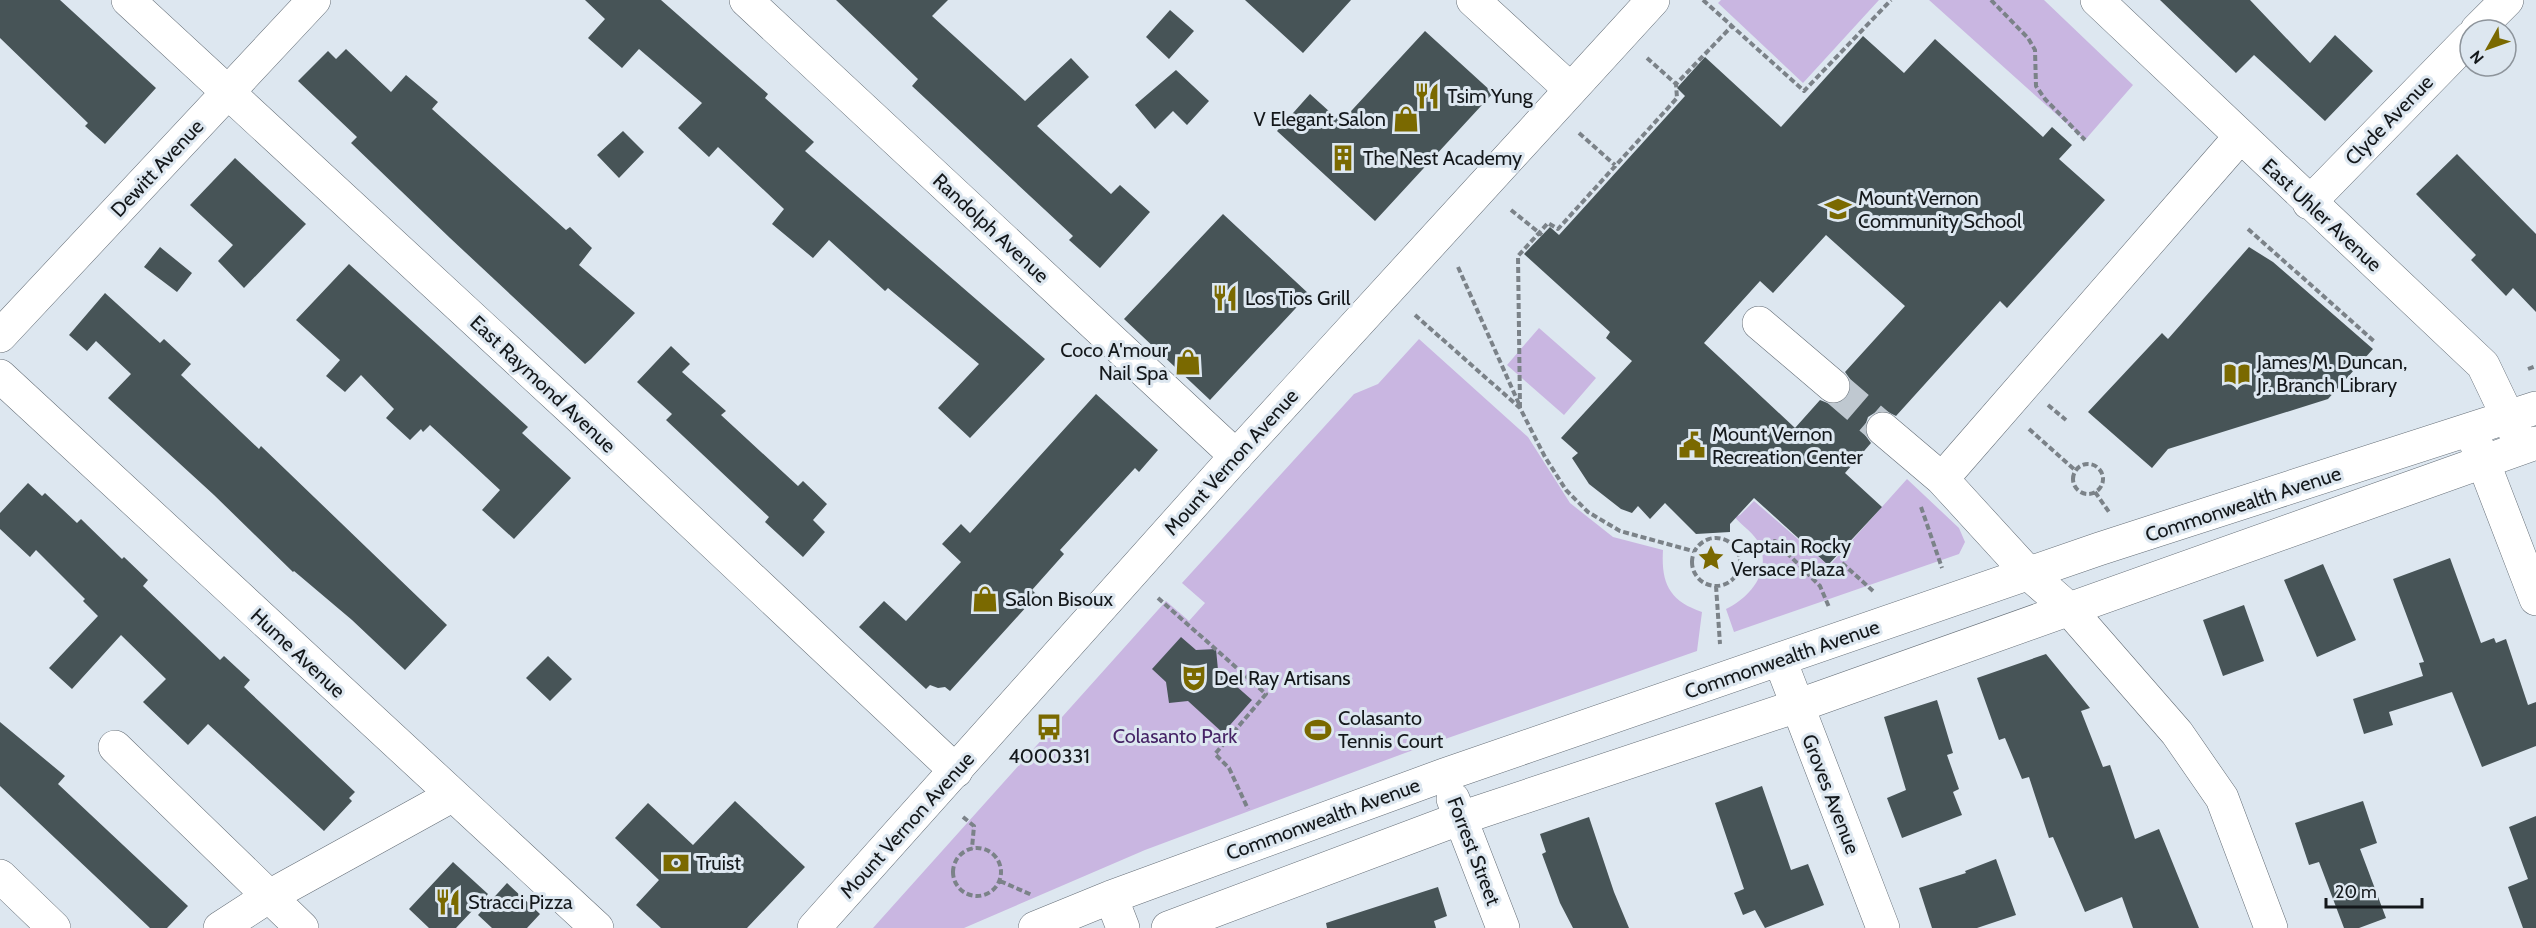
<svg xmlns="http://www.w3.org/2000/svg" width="2536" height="928" viewBox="0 0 2536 928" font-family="Cabin,sans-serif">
<rect width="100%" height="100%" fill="#dde7f0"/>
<path fill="#c9b6e1" d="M1721,0H1879L1803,83L1718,3Z
M1929,0H2044L2133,85L2085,140Z
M1539,328L1596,378L1564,415L1507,365Z
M1419,339L1528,437L1570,503L1613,537L1663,550C1661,583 1669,601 1702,612L1697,651L1405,753L1145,850L964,928H873L1166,601L1189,621L1205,603L1182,583L1354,394L1378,384Z
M1907,479L1959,528L1965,542L1959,554L1734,632L1726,609C1751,597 1774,569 1757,540C1751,531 1740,524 1735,517L1740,515L1754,501L1829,566Z"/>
<path fill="#475457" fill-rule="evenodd" d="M0,0H60L156,88L105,144L85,126L88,123L0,38Z
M585,0H661L768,94L765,98L814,142L805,151L1045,359L970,438L938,408L979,364L888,288L885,291L829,240L813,258L772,224L784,209L718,147L709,157L678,128L702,103L639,49L622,68L588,38L605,19Z
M836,0H948L932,16L1025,101L1071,58L1089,77L1037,126L1111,194L1120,185L1150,212L1100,268L1069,240L1073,236L912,86L918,79Z
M1245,0H1351L1303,53Z
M2160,0H2250L2310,63L2335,35L2373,71L2325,121L2254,55L2236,73Z
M1170,10L1194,31L1169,59L1146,37Z
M1425,31L1493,93L1375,221L1277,131L1310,94L1341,122Z
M1863,36L1904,73L1935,39L2043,137L2052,127L2072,145L2059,159L2105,200L2007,308L2000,301L1896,416L1886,411L1876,412L1868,417L1865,426V435L1871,443L1845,473L1882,507L1828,565L1754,498L1730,524V532L1696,534L1665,503L1650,519L1638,506L1632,513L1621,509L1589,484L1572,458L1578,453L1561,438L1632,361L1606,338L1610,332L1524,254L1550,227L1559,235L1685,96L1677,88L1705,57L1781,127ZM1826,235L1905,306L1845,372L1850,379L1851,389L1847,399L1839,404H1830L1820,400L1795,428L1704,343L1760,281L1773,293Z
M346,49L391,92L406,75L438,102L432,109L566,230L570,227L592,248L579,265L635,313L591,359L585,364L450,238L351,143L357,137L298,81L328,51L336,59Z
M1176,70L1209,101L1187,125L1173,111L1155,129L1135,105Z
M623,131L644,152L619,178L597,155Z
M2457,154L2536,234V312L2513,288L2506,296L2471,260L2476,255L2416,194Z
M235,158L306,224L244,288L218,261L233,245L190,205Z
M1223,214L1309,294L1210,400L1124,319Z
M160,247L192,273L177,292L144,267Z
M2249,247L2273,262L2373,349L2328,399L2168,449L2152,468L2088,412L2162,333L2168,339Z
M349,264L528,427L522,433L571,478L514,539L482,510L500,490L430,425L423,432L421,429L410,440L386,418L394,409L361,375L345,392L326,376L340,360L296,320Z
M105,293L160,343L164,339L191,364L181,375L259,449L261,446L447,625L405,670L352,620L294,571L293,572L214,495L108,398L131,374L96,341L87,351L69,335Z
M671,346L690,364L682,372L726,411L721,415L798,486L803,481L827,504L813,520L825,532L803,557L765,522L769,517L666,420L672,414L637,382Z
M1096,394L1158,450L1139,472L1135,468L1060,550L1064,554L1032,590L1037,595L950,691L945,687L938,688L930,685L926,689L859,627L884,601L906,621L961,562L942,544L961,524L970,533Z
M28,483L42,496L45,493L77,523L81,519L122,559L124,557L148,580L143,586L220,660L224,656L250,680L244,687L355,792L349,798L352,801L324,831L208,724L188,745L143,702L166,679L121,635L72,689L49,668L98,616L83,601L85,599L36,550L30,557L0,529V513Z
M2450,558L2481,643L2494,638L2496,643L2506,639L2528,705L2536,702V746L2482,767L2452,692L2389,712L2393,725L2364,734L2353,699L2423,676L2419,663L2424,662L2393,579Z
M2323,564L2356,640L2317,657L2284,580Z
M2244,605L2264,661L2223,676L2203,620Z
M1181,637L1196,650L1216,649L1218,670L1252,700L1223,733L1188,701L1169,703L1166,682L1152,669Z
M2046,654L2090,708L2081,711L2103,767L2110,765L2135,839L2159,829L2199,928H2133L2122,897L2085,912L2053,837L2049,838L2029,777L2022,779L2005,738L1999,740L1977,678Z
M548,656L572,679L550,701L526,678Z
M1937,700L1953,753L1947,755L1959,789L1953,792L1962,815L1902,838L1887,798L1906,790L1884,717Z
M0,722L65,776L58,784L188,906L167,928H150L0,786Z
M1762,786L1791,870L1808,864L1824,905L1765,928L1755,910L1743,915L1734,893L1744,889L1715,803Z
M735,801L805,867L747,928H661L636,905L659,880L615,838L648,803L693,845Z
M2363,801L2377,843L2360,849L2386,918L2359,928H2344L2319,862L2309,865L2295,823Z
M2536,816V928H2523L2508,887L2528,879L2509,827Z
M1589,817L1614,892L1629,928H1573L1560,903L1542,854L1546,852L1540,834Z
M1996,859L2016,915L1977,928H1932L1919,888L1966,873L1965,871Z
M453,862L488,894L456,928H429L409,909Z
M507,883L540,914L527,928H492L478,915Z
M1438,887L1447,916L1434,921L1436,928H1327L1326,923Z"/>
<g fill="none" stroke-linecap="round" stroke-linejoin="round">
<path stroke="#bfc8d0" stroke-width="33" stroke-dasharray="33 16" stroke-linecap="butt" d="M1833,386L1883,429"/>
<g stroke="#646d76" stroke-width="34">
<path id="minor" d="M128,0L573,411L956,771
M746,0L1236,456
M1473,0L1570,89
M2097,0L2483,365L2518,438
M2477,30L2507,0
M2240,137L1942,479L2029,574L2068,608L2177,733L2222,798L2271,928
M2309,203L2470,38
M1759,323L1833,386
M0,336L314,0
M0,376L597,928
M1883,429L1942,479
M2476,443L2536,599
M1780,660L1883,928
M115,747L302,928
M1453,799L1503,928
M0,876L54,928
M1111,897L1123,928
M220,928L268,897L453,795
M1035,928L1111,897L1444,775L2099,549L2536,408
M1168,928L1461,818L1797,706L2536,443"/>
</g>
<g stroke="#646d76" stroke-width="34">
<path id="major" d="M814,928L1236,456L1653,0"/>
</g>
<path stroke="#7b8288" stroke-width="4" stroke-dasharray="6 3" stroke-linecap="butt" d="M1703,0L1804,91L1891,0
M1991,0L2028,38L2035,50L2036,86L2045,99L2085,140
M1647,58L1676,84
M1579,133L1615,165
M1511,210L1542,235
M2248,229L2375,342
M1458,267L1519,404
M1415,315L1520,408L1545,457L1566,490L1588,512L1620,531L1693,551
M2528,369L2536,366
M2048,405L2066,420
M1520,408L1518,256L1548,223L1558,229L1677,98L1676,84L1732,26
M2029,429L2075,470
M2073 479a15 15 0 1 1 30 0a15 15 0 1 1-30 0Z
M2095,492L2109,512
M1921,507L1942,568
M1692 562a24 24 0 1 1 48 0a24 24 0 1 1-48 0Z
M1739,552L1775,541L1820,586L1829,607
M1842,563L1873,591
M1716,586L1720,644
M1158,598L1266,694L1215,754L1229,768L1248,809
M963,817L974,826L972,848
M953 872a24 24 0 1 1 48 0a24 24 0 1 1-48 0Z
M1000,881L1032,895"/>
<use href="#minor" stroke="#fff" stroke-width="33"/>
<use href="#major" stroke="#fff" stroke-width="33"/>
</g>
<defs>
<g id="restaurant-bare" transform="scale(2.07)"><path d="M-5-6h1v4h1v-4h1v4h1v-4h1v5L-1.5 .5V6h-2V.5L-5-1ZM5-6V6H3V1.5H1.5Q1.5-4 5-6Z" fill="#7a6900" stroke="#dde7f0" stroke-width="2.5" paint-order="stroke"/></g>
<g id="shop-bare" transform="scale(2.07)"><path d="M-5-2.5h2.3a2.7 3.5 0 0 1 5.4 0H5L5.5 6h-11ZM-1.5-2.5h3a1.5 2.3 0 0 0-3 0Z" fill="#7a6900" stroke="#dde7f0" stroke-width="2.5" paint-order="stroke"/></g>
<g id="building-bare" transform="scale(2.07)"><path d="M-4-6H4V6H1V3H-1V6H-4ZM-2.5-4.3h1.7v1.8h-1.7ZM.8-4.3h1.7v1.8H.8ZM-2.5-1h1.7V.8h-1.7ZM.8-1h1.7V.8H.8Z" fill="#7a6900" stroke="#dde7f0" stroke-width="2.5" paint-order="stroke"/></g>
<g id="school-bare" transform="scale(2.07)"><path d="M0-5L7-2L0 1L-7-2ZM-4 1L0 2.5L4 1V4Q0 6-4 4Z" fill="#7a6900" stroke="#dde7f0" stroke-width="2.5" paint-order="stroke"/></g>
<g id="library-bare" transform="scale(2.07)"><path d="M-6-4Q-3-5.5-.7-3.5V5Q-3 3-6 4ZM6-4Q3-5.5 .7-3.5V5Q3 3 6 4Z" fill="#7a6900" stroke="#dde7f0" stroke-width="2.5" paint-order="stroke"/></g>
<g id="civic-bare" transform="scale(2.07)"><path d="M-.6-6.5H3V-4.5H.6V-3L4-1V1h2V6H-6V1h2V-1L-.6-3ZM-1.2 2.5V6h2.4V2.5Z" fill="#7a6900" stroke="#dde7f0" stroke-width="2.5" paint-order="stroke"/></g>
<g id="sight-bare" transform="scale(2.07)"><path d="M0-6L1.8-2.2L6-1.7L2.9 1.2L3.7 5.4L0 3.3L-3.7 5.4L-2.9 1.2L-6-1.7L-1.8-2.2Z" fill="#7a6900" stroke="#dde7f0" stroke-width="2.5" paint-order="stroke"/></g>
<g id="theatre-bare" transform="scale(2.07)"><path d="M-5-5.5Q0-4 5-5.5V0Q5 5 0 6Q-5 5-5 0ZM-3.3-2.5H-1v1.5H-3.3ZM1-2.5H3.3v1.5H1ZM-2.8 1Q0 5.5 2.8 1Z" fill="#7a6900" stroke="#dde7f0" stroke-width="2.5" paint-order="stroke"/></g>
<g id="bus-bare" transform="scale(2.07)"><path d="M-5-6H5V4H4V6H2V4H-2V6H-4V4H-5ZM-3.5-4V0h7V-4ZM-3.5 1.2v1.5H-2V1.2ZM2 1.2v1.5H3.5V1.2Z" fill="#7a6900" stroke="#dde7f0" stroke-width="2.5" paint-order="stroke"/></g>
<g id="stadium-bare" transform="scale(2.07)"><path d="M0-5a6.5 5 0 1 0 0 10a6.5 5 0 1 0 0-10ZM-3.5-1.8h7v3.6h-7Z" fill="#7a6900" stroke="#dde7f0" stroke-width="2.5" paint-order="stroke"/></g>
<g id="bank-bare" transform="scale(2.07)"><path d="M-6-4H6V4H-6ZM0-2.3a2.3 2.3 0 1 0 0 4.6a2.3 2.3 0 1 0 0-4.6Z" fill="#7a6900" stroke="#dde7f0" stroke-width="2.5" paint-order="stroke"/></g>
</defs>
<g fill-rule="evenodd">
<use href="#restaurant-bare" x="1427" y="96"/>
<use href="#shop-bare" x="1406" y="119"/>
<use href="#building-bare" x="1343" y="158"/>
<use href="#school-bare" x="1838" y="209"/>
<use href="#restaurant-bare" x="1225" y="298"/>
<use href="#shop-bare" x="1188" y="362"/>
<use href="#library-bare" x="2237" y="374"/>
<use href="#civic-bare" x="1692" y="445"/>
<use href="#sight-bare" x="1711" y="558"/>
<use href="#shop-bare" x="985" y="599"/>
<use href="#theatre-bare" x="1194" y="678"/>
<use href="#bus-bare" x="1049" y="727"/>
<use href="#stadium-bare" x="1318" y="730"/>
<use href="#bank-bare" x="676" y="863"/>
<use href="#restaurant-bare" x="448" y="902"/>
</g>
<g text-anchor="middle" stroke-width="6" stroke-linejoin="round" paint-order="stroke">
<g font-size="20" fill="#14181b" stroke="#dde7f0" text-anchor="start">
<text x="1447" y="103">Tsim Yung</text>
<text x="1386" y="126" text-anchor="end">V Elegant Salon</text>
<text x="1363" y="165">The Nest Academy</text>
<text x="1858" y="205">Mount Vernon<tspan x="1858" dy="23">Community School</tspan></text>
<text x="1245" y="305">Los Tios Grill</text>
<text x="1168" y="357" text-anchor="end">Coco A'mour<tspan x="1168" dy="23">Nail Spa</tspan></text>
<text x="2257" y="369">James M. Duncan,<tspan x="2257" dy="23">Jr. Branch Library</tspan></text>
<text x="1712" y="441">Mount Vernon<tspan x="1712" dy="23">Recreation Center</tspan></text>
<text x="1731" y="553">Captain Rocky<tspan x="1731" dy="23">Versace Plaza</tspan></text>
<text x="1005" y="606">Salon Bisoux</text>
<text x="1214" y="685">Del Ray Artisans</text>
<text x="1338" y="725">Colasanto<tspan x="1338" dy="23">Tennis Court</tspan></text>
<text x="1049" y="763" text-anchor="middle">4000331</text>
<text x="696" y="870">Truist</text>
<text x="468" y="909">Stracci Pizza</text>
</g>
<g font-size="20" fill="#14181b" stroke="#dde7f0">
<text transform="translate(2389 120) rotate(-46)" y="7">Clyde Avenue</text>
<text transform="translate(157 168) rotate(-47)" y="7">Dewitt Avenue</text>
<text transform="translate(2322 215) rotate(43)" y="7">East Uhler Avenue</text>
<text transform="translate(991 228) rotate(43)" y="7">Randolph Avenue</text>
<text transform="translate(543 384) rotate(43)" y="7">East Raymond Avenue</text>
<text transform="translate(1231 462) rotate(-48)" y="7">Mount Vernon Avenue</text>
<text transform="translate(2243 504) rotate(-18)" y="7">Commonwealth Avenue</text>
<text transform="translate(298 653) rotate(43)" y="7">Hume Avenue</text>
<text transform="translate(1782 659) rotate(-19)" y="7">Commonwealth Avenue</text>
<text transform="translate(1831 794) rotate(69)" y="7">Groves Avenue</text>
<text transform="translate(1323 819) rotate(-20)" y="7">Commonwealth Avenue</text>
<text transform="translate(907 825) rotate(-48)" y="7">Mount Vernon Avenue</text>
<text transform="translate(1474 851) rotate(69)" y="7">Forrest Street</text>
</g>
<g font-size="20" fill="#462466" stroke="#dde7f0">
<text x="1175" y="743">Colasanto Park</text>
</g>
</g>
<g transform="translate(2488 48) rotate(230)"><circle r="28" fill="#dde7f0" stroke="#8d949b" stroke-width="1.5"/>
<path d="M0-4.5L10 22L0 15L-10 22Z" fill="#7a6900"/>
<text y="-9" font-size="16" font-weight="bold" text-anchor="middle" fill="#14181b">N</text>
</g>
<path d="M2326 898v9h96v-9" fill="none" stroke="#14181b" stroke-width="3"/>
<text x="2335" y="898" font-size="18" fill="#14181b" stroke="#dde7f0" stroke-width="4.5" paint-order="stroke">20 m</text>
</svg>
